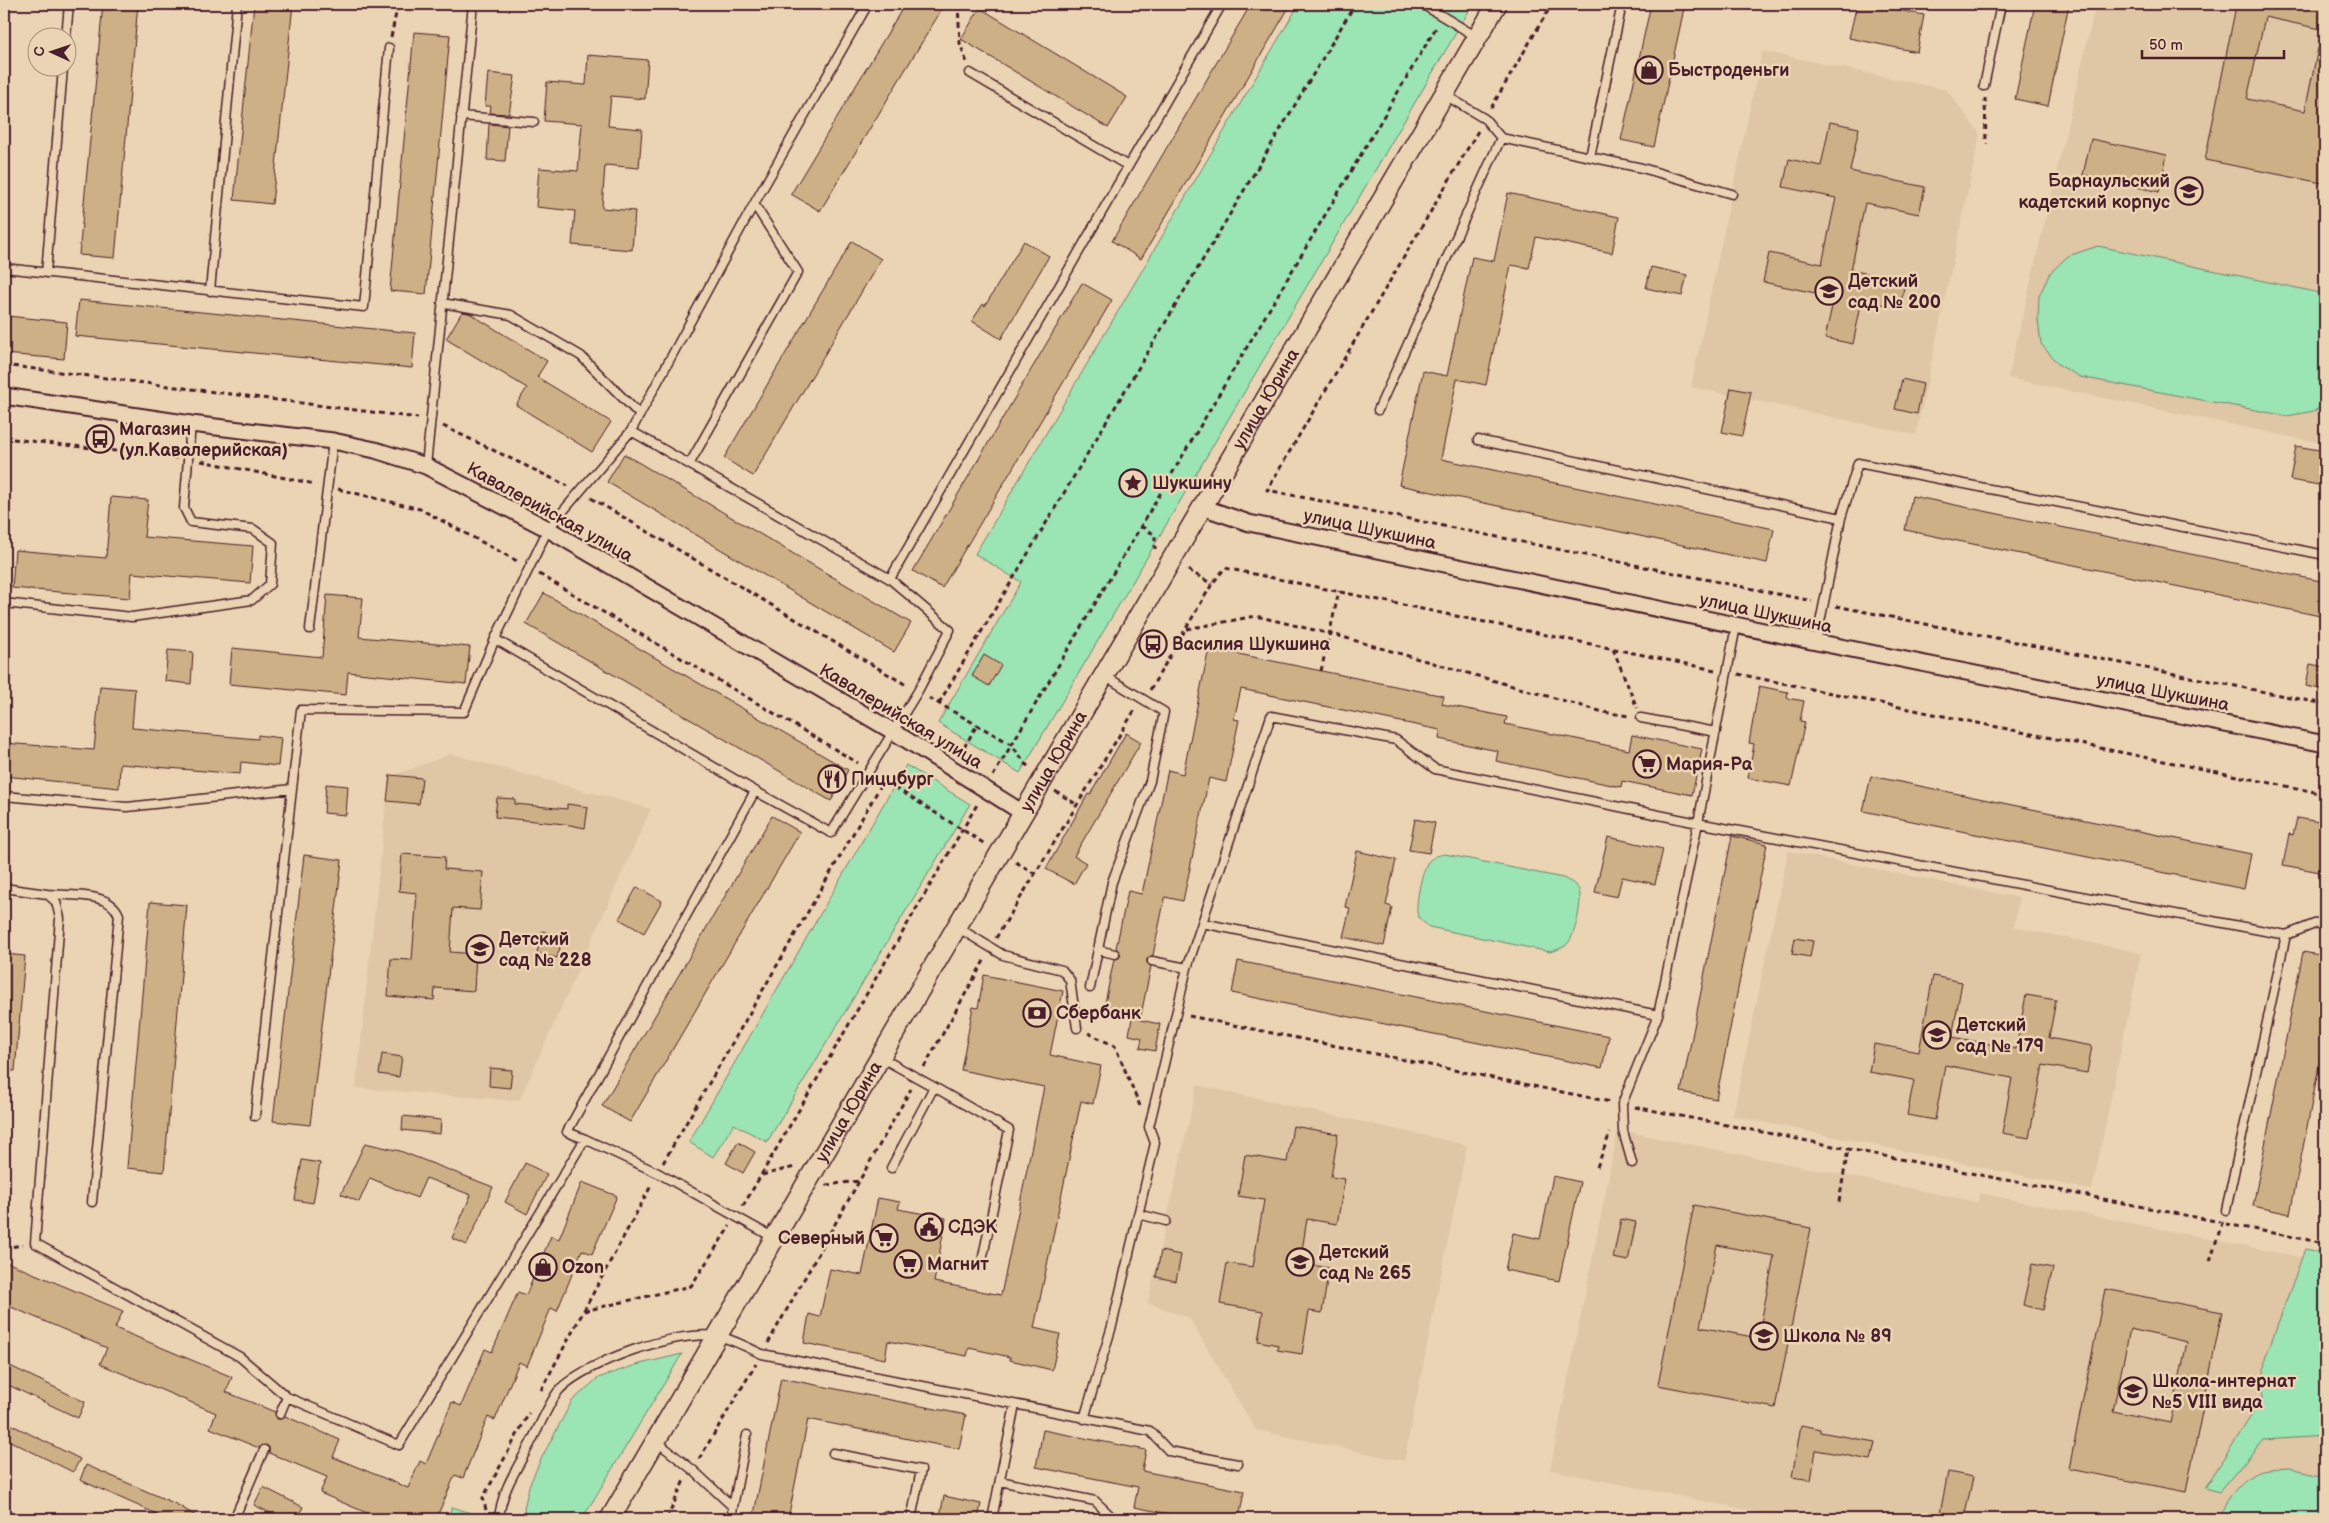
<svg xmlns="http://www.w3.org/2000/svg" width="2329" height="1523" viewBox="0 0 2329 1523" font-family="'Balsamiq Sans',sans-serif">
<rect width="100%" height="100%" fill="#ebd4b4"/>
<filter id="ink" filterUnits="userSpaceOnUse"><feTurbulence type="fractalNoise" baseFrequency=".02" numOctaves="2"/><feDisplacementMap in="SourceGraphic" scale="10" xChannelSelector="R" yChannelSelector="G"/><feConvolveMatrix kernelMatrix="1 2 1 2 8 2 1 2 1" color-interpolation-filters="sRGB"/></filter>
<g filter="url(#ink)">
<path fill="#dfc6a4" d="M2096,4H2325V444L2008,378Z
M1762,51L1947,90L1980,134L1916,435L1691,387Z
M451,754L651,809L519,1101L356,1088L389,777Z
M1788,851L2019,898L2014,927L2141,953L2092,1190L1733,1116Z
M1197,1085L1467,1145L1404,1461L1256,1430L1189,1318L1148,1303Z
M1618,1130L1978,1202L1979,1193L2325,1262V1519H1793L1550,1470Z"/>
<path fill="#9be4b3" stroke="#72826f" d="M1299,4H1473L1020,773L938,723L1021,582L975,554Z
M2098,246L2325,294V405L2314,411L2287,416L2080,377L2059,365L2041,344L2038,320L2039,296L2050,273L2068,256Z
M906,765L970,804L767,1142L734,1124L713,1157L689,1142Z
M1445,854L1563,878C1569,881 1575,883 1579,890C1583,900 1575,940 1565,946C1561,949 1555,950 1550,952L1429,927C1426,924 1420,920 1418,916C1414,908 1422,869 1428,862C1432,857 1439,855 1445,854Z
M2305,1249L2325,1253V1436L2263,1440L2219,1492L2205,1488L2262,1399L2265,1359Z
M682,1354L582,1519H526L524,1509L529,1486L541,1459L572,1401L598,1378L636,1365Z
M2289,1468L2325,1476V1519H2222C2220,1502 2246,1475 2262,1470C2270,1468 2281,1469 2289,1468Z
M452,1507L486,1518V1519H447Z"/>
<path fill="#cdb085" stroke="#4a1f2b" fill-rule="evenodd" d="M103,4H138L115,258L79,255Z
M254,4H293L272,204L234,200Z
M905,4H945L820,211L791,194Z
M1251,4H1291L1141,259L1112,241Z
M1651,4H1685L1654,147L1621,140Z
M1857,4H1867L1924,15L1917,52L1849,38Z
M2035,4H2069L2048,106L2015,99Z
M2234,4H2325V30L2265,17L2247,99L2305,111L2318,48H2325V166L2322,183L2205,160L2235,11Z
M980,8L1127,97L1108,128L961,39Z
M414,32L450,35L426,294L390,291Z
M588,55L648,60L645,99L611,96L608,126L642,129L639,168L605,165L602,208L635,211L632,250L572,245L575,211L536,207L539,168L578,171L582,124L544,121L547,82L586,85Z
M488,73L515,76L509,114L490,113L491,106H485Z
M1830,122L1859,128L1850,171L1925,187L1919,214L1865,203L1851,270L1905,282L1900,308L1862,300L1853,344L1825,338L1834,297L1763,282L1769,253L1822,264L1836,198L1783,187L1789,159L1821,166Z
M489,124L508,126L505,161L487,160Z
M2091,139L2167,155L2159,192L2083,175Z
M1508,193L1619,217L1612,253L1536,237L1529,268L1511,265L1486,385L1457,379L1441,459L1774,529L1767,563L1399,485L1423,371L1447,376L1472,257L1494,261Z
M852,241L881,259L753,476L724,458Z
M1024,241L1049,256L1001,339L972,321L983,304L985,306Z
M1651,267L1687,275L1682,296L1646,288Z
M1082,283L1112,300L942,588L913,571Z
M79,300L415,333L412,368L75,336Z
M462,312L469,313L547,361L537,377L611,422L592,452L516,405L527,388L446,339Z
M7,316L67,322L64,359L4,354Z
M1902,379L1923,384L1917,414L1895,409Z
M1731,388L1751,392L1742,436L1722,432Z
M2296,446L2325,451V486L2290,480Z
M624,454L911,623L894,652L607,482Z
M1912,496L2325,582V617L1905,530Z
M111,497L148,500L144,537L253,546L250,583L132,573L130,598L12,588L15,550L106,558Z
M544,593L848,770L831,801L526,624Z
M327,595L363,598L359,637L470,647L466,684L348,672L346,695L229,684L232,648L322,657Z
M1209,648L1444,696L1442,704L1507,717L1505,724L1629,750L1632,735L1702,749L1692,795L1622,781L1621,787L1496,761L1498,751L1439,739L1440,730L1241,689L1234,719L1239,720L1226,782L1209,778L1183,901L1165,897L1153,955L1147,959V963L1151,966L1140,1020L1160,1024L1155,1051L1140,1048L1142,1038L1129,1035L1132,1018L1103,1013L1114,959L1119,958L1121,955L1116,948L1128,891L1142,894L1168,770L1183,774Z
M168,650L193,652L191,684L165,681Z
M984,655L1001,665L989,686L972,676Z
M2310,664L2325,667V690L2306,686Z
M100,686L135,689L132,728L258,739V735L281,738L278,766L241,762L240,774L120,764L119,788L4,776V743L94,750Z
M1759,686L1788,692L1787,698L1804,701L1800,721L1805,722L1791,786L1748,778L1754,744L1749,743Z
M1126,733L1141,742L1074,856L1086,863L1074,884L1046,869L1088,794L1090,795Z
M390,775L422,778L419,804L387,801Z
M1871,776L2251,854L2244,889L1863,811Z
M326,784L348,786L346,815L324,813Z
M497,798L515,799V804L567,809V804L588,807L585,828L565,824L495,817Z
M772,816L800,832L630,1122L602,1106Z
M2297,818L2325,823V873L2283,865L2289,834L2293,835Z
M1415,819L1435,823L1429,853L1409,850Z
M1732,836L1767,844L1716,1099L1681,1092Z
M1608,837L1663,849L1655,884L1622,877L1617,897L1595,892Z
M1357,851L1396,860L1386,905L1392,907L1384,946L1343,937L1350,908L1345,907Z
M402,854L445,857L444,869L483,872L480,910L453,908L450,952L476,954L474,991L435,988L434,1000L388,996L391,959L412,960L417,893L399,891Z
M304,855L342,860L310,1125L273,1121Z
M637,887L662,901L644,933L619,919Z
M150,902L187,905L164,1172L127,1168Z
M542,931L563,937L557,958L537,953Z
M1795,938L1813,941L1810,957L1792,954Z
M2303,952L2325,956V1035L2290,1214L2253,1206Z
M4,954L25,956L15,1071H4Z
M1238,961L1609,1036L1602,1068L1232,993Z
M984,975L1063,991L1050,1055L1101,1066L1093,1104L1081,1101L1034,1328L1060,1334L1052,1370L1010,1360V1357L969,1348L967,1356L888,1341L885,1359L804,1343L809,1314L820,1317L830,1269L862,1275L878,1198L900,1202L898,1209L946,1218L934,1282L1001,1295L1044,1087L961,1070L973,1007L978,1008Z
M1933,976L1962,982L1952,1037L2016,1049L2026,995L2056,1000L2049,1038L2092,1046L2087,1073L2043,1065L2029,1138L2002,1133L2012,1078L1945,1065L1935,1120L1907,1115L1914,1080L1869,1072L1874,1044L1919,1052Z
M382,1054L402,1057L399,1077L379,1074Z
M490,1068L512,1070L510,1088L489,1086Z
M403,1116L441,1120L440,1134L402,1130Z
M1293,1126L1338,1134L1331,1177L1345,1179L1337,1224L1307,1219L1300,1263L1329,1268L1322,1313L1309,1311L1302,1354L1277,1350L1278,1345L1258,1341L1263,1311L1220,1304L1227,1263L1253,1267L1264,1200L1238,1196L1245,1155L1287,1162Z
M738,1142L755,1152L743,1173L726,1163Z
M365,1143L400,1151L493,1187L467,1245L452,1238L471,1195L426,1178L417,1198L370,1178L359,1202L341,1194Z
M302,1160L320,1163L313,1203L295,1200Z
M525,1163L547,1174L527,1214L505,1202Z
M1553,1176L1580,1182L1559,1281L1505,1270L1513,1233L1540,1239Z
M582,1182L617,1196L592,1254L582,1250L557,1311L551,1308L527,1366L519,1362L495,1420L488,1417L463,1478L455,1475L436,1519H381L320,1493L327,1477L269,1453V1447L266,1445L259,1448L210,1428L216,1413L100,1364L107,1348L4,1304V1261L123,1311L115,1328L232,1377L226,1392L275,1412L277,1419H281L285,1416L340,1440L333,1457L408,1488L420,1461L426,1464L452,1402L461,1406L485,1349L492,1352L518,1292L526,1295L551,1236L559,1239Z
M1694,1205L1811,1228L1775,1408L1658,1385ZM1717,1245L1774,1256L1758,1338L1700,1327Z
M1621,1219L1636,1222L1628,1261L1613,1258Z
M1161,1251L1181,1255L1176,1281L1156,1277Z
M2032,1264L2053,1268L2043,1310L2023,1305Z
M2105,1289L2222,1312L2186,1492L2069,1469ZM2130,1329L2187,1342L2170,1423L2113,1411Z
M4,1363L85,1402L78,1418L4,1383Z
M781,1378L966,1415L959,1449L808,1419L788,1519H753Z
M4,1421L80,1459L73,1472L4,1438Z
M1801,1425L1820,1429V1432L1875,1442L1871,1460L1816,1450L1811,1480L1792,1477Z
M1043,1430L1146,1450L1142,1471L1244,1491L1239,1519H1195L1134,1507L1138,1487L1036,1467Z
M86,1465L176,1504L201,1519H168L80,1480Z
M1948,1472L1973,1477L1964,1519H1939Z
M263,1487L303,1507L297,1519H282L254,1505Z
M944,1496L981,1504L978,1519H956L940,1516Z"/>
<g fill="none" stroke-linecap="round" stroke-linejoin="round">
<g stroke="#4a1f2b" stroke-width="11">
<path id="service" d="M1422,4L1477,37
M66,38L69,4
M970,73L1128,166
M1984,86L2001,4
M1445,95L1485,119L1501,138L1642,168L1732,194
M461,116L534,122
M1590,157L1622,4
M4,268L364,307L389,48
M46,273L63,68
M210,291L237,4
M442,303L511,315L581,356L640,415
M1378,410L1501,138
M631,431L754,204L868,4
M1478,440L1841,518
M690,463L798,272L754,204
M426,466L473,4
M4,603L132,617L252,600L270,584L273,543L253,529L191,522L184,508L191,424
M310,629L333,441
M495,639L755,791
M1816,642L1841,518L1858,463L2325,555
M1641,718L1716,732
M4,796L127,807L292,789
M4,888L47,894L56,902L60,918L35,1243L240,1357L287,1397L399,1445L585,1139L658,1173L774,1238
M47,894C69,896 110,891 119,915L92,1202
M1202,923L1658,1015
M957,927L1003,955L1062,970L1070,980L1077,1028
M1098,950L1115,954
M1152,961L1187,968
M1090,988L1112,882L1150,781L1164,712L1105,676
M880,1057L934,1087L891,1168
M934,1087L1009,1130L981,1266
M255,1116L301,710L464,712L495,639L548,529L631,431L890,579
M585,1139L567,1132L755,791L831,833L918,691L950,630L890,579L1222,4
M1632,1163L1623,1131L1622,1104L1658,1015L1698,823L1736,626
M2226,1210L2286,935L2325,920
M1138,1214L1166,1221
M280,1414L287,1397
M1084,1419L1112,1326L1155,1143L1149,1127L1187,968L1271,716L1396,740L1435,769L1698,823L2286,935
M656,1441L693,1470L733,1507L731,1519
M833,1453L921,1470L911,1519
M1000,1481L1095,1501L1114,1519
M733,1507L747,1435
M885,1516L898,1519
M234,1519L264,1450
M499,1519C501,1492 516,1470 529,1446C537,1432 550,1400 560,1389C588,1361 677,1330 716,1336C731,1338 748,1348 762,1354L1150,1431L1169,1451L1238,1464
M992,1519L1015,1405"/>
</g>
<g stroke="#4a1f2b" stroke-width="19">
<path id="minor" d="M4,396L191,424L333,441L375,450L426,466L548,529L894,732L1023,813
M1202,507L1249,523L1816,642L2325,744"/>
</g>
<g stroke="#4a1f2b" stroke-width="22">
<g id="tertiary">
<path id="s1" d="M610,1519L1497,4"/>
</g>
</g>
<path stroke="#4a1f2b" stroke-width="3" stroke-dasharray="5 4" stroke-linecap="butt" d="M958,4L960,43L967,63
M391,37L398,4
M1985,98L1986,144
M1491,108L1552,4
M1478,131L1267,490L1812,601
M4,365L418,418
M4,423L5,411
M443,426L568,486
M4,438L177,458
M201,461L315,484
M338,489L420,509L519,562
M591,498L908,686
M1141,526L1155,535V549
M1188,570L1212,584
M539,574L858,763
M1836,606L2325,704
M1187,629L1256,616L1339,636L1603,712L1629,716
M1613,649L1637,708
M1321,671L1339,591
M1738,674L2325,794
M1150,690L1212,584L1225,568L1715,670
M929,698L1011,744L1029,768
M939,703L1355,4
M950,744L962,751L977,725
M993,776L1437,26
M880,778L985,844
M1055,791L1076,804
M1016,862L1035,874
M996,938L1136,708
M1189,1016L1611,1102
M1088,1033L1115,1046L1140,1106
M924,1067L985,959
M1635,1107L2220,1222
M663,1163L884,780
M1597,1167L1610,1133
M762,1175L795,1167
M826,1185L859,1181
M1839,1202L1848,1149
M743,1206L978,803
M2226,1224L2325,1243
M4,1248L23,1245
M2210,1261L2223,1220
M584,1311L691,1286L730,1226
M768,1343L911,1089
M541,1390L652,1184
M699,1459L756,1364
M486,1510L483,1498L529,1413
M667,1519L685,1478"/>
<use href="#service" stroke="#ebd4b4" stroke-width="8"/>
<use href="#minor" stroke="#ebd4b4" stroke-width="15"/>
<use href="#tertiary" stroke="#ebd4b4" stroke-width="19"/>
</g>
</g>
<defs>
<g id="shop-ring" transform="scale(1.4375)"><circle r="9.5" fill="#ebd4b4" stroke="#4a1f2b" stroke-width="1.5"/><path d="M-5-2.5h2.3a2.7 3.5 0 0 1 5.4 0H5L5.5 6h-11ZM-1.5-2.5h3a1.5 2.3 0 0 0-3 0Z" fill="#4a1f2b"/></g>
<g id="school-ring" transform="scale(1.4375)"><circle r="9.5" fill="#ebd4b4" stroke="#4a1f2b" stroke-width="1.5"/><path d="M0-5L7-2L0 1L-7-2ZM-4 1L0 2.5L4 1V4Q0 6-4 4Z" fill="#4a1f2b"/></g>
<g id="bus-ring" transform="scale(1.4375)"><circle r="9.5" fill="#ebd4b4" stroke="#4a1f2b" stroke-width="1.5"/><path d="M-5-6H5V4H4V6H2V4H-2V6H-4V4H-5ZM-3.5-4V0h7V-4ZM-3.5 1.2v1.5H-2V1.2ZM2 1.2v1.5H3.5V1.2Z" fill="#4a1f2b"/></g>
<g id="sight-ring" transform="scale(1.4375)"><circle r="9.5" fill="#ebd4b4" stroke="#4a1f2b" stroke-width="1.5"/><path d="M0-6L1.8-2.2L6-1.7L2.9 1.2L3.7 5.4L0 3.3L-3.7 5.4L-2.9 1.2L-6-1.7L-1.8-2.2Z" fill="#4a1f2b"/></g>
<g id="supermarket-ring" transform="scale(1.4375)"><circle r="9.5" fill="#ebd4b4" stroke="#4a1f2b" stroke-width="1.5"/><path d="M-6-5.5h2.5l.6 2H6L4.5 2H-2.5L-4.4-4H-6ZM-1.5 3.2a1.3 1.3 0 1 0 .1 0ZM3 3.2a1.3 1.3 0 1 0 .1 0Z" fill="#4a1f2b"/></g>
<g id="restaurant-ring" transform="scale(1.4375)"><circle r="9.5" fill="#ebd4b4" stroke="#4a1f2b" stroke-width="1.5"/><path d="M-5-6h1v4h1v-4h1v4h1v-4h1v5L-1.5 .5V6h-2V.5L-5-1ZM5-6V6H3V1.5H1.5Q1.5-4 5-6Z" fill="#4a1f2b"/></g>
<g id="bank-ring" transform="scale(1.4375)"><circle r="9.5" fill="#ebd4b4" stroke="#4a1f2b" stroke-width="1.5"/><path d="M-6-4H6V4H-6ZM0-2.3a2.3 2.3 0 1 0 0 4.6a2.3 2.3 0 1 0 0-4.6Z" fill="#4a1f2b"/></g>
<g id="civic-ring" transform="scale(1.4375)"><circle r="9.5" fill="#ebd4b4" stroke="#4a1f2b" stroke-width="1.5"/><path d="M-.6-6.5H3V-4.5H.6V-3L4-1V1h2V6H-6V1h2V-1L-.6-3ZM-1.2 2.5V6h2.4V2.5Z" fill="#4a1f2b"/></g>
</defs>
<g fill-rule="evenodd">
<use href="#shop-ring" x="1649" y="70"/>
<use href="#school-ring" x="2189" y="191"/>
<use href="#school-ring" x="1829" y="291"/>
<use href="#bus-ring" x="100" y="439"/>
<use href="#sight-ring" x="1133" y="483"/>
<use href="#bus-ring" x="1153" y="644"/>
<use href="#supermarket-ring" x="1647" y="764"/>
<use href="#restaurant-ring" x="832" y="779"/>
<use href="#school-ring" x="480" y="949"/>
<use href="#bank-ring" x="1037" y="1013"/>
<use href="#school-ring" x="1937" y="1035"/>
<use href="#civic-ring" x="929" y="1227"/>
<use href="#supermarket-ring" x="884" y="1238"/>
<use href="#school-ring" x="1300" y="1262"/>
<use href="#supermarket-ring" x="908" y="1264"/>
<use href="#shop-ring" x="543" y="1267"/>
<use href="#school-ring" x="1764" y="1336"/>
<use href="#school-ring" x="2133" y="1391"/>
</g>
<g text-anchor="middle" stroke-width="5" stroke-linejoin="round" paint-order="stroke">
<g font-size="18" font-weight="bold" fill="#4a1f2b" stroke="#ebd4b4" text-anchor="start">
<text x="1668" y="76">Быстроденьги</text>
<text x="2170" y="187" text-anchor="end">Барнаульский<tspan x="2170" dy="21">кадетский корпус</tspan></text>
<text x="1848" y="287">Детский<tspan x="1848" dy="21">сад № 200</tspan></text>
<text x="119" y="435">Магазин<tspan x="119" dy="21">(ул.Кавалерийская)</tspan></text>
<text x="1152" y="489">Шукшину</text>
<text x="1172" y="650">Василия Шукшина</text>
<text x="1666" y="770">Мария-Ра</text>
<text x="851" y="785">Пиццбург</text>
<text x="499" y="945">Детский<tspan x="499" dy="21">сад № 228</tspan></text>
<text x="1056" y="1019">Сбербанк</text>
<text x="1956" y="1031">Детский<tspan x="1956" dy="21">сад № 179</tspan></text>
<text x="948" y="1233">СДЭК</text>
<text x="865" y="1244" text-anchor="end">Северный</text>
<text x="1319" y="1258">Детский<tspan x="1319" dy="21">сад № 265</tspan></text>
<text x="927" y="1270">Магнит</text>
<text x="562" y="1273">Ozon</text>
<text x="1783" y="1342">Школа № 89</text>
<text x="2152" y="1387">Школа-интернат<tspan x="2152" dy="21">№5 VIII вида</tspan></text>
</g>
<g font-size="18" fill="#4a1f2b" stroke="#ebd4b4">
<text dy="6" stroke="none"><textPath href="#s1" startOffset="1298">улица Юрина</textPath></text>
<text transform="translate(550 512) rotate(29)" y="6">Кавалерийская улица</text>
<text transform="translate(1370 529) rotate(12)" y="6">улица Шукшина</text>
<text transform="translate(1766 613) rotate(12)" y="6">улица Шукшина</text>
<text transform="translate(2163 692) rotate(11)" y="6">улица Шукшина</text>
<text transform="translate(901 716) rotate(31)" y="6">Кавалерийская улица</text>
<text dy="6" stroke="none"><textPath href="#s1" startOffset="878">улица Юрина</textPath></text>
<text dy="6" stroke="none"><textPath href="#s1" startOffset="472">улица Юрина</textPath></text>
</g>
</g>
<rect width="2329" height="1523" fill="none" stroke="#ebd4b4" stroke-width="20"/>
<rect x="10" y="10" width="2309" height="1503" fill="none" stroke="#4a1f2b" stroke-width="2" filter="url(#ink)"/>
<g transform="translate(52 52) rotate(273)"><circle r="24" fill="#ebd4b4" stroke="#ab8c7d"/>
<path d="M0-4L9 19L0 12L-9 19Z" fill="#4a1f2b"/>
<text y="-8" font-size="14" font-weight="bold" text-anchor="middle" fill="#4a1f2b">С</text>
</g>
<path d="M2142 50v8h142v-8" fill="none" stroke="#4a1f2b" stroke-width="2.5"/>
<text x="2149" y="50" font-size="15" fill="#4a1f2b" stroke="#ebd4b4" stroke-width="4" paint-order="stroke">50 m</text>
</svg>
